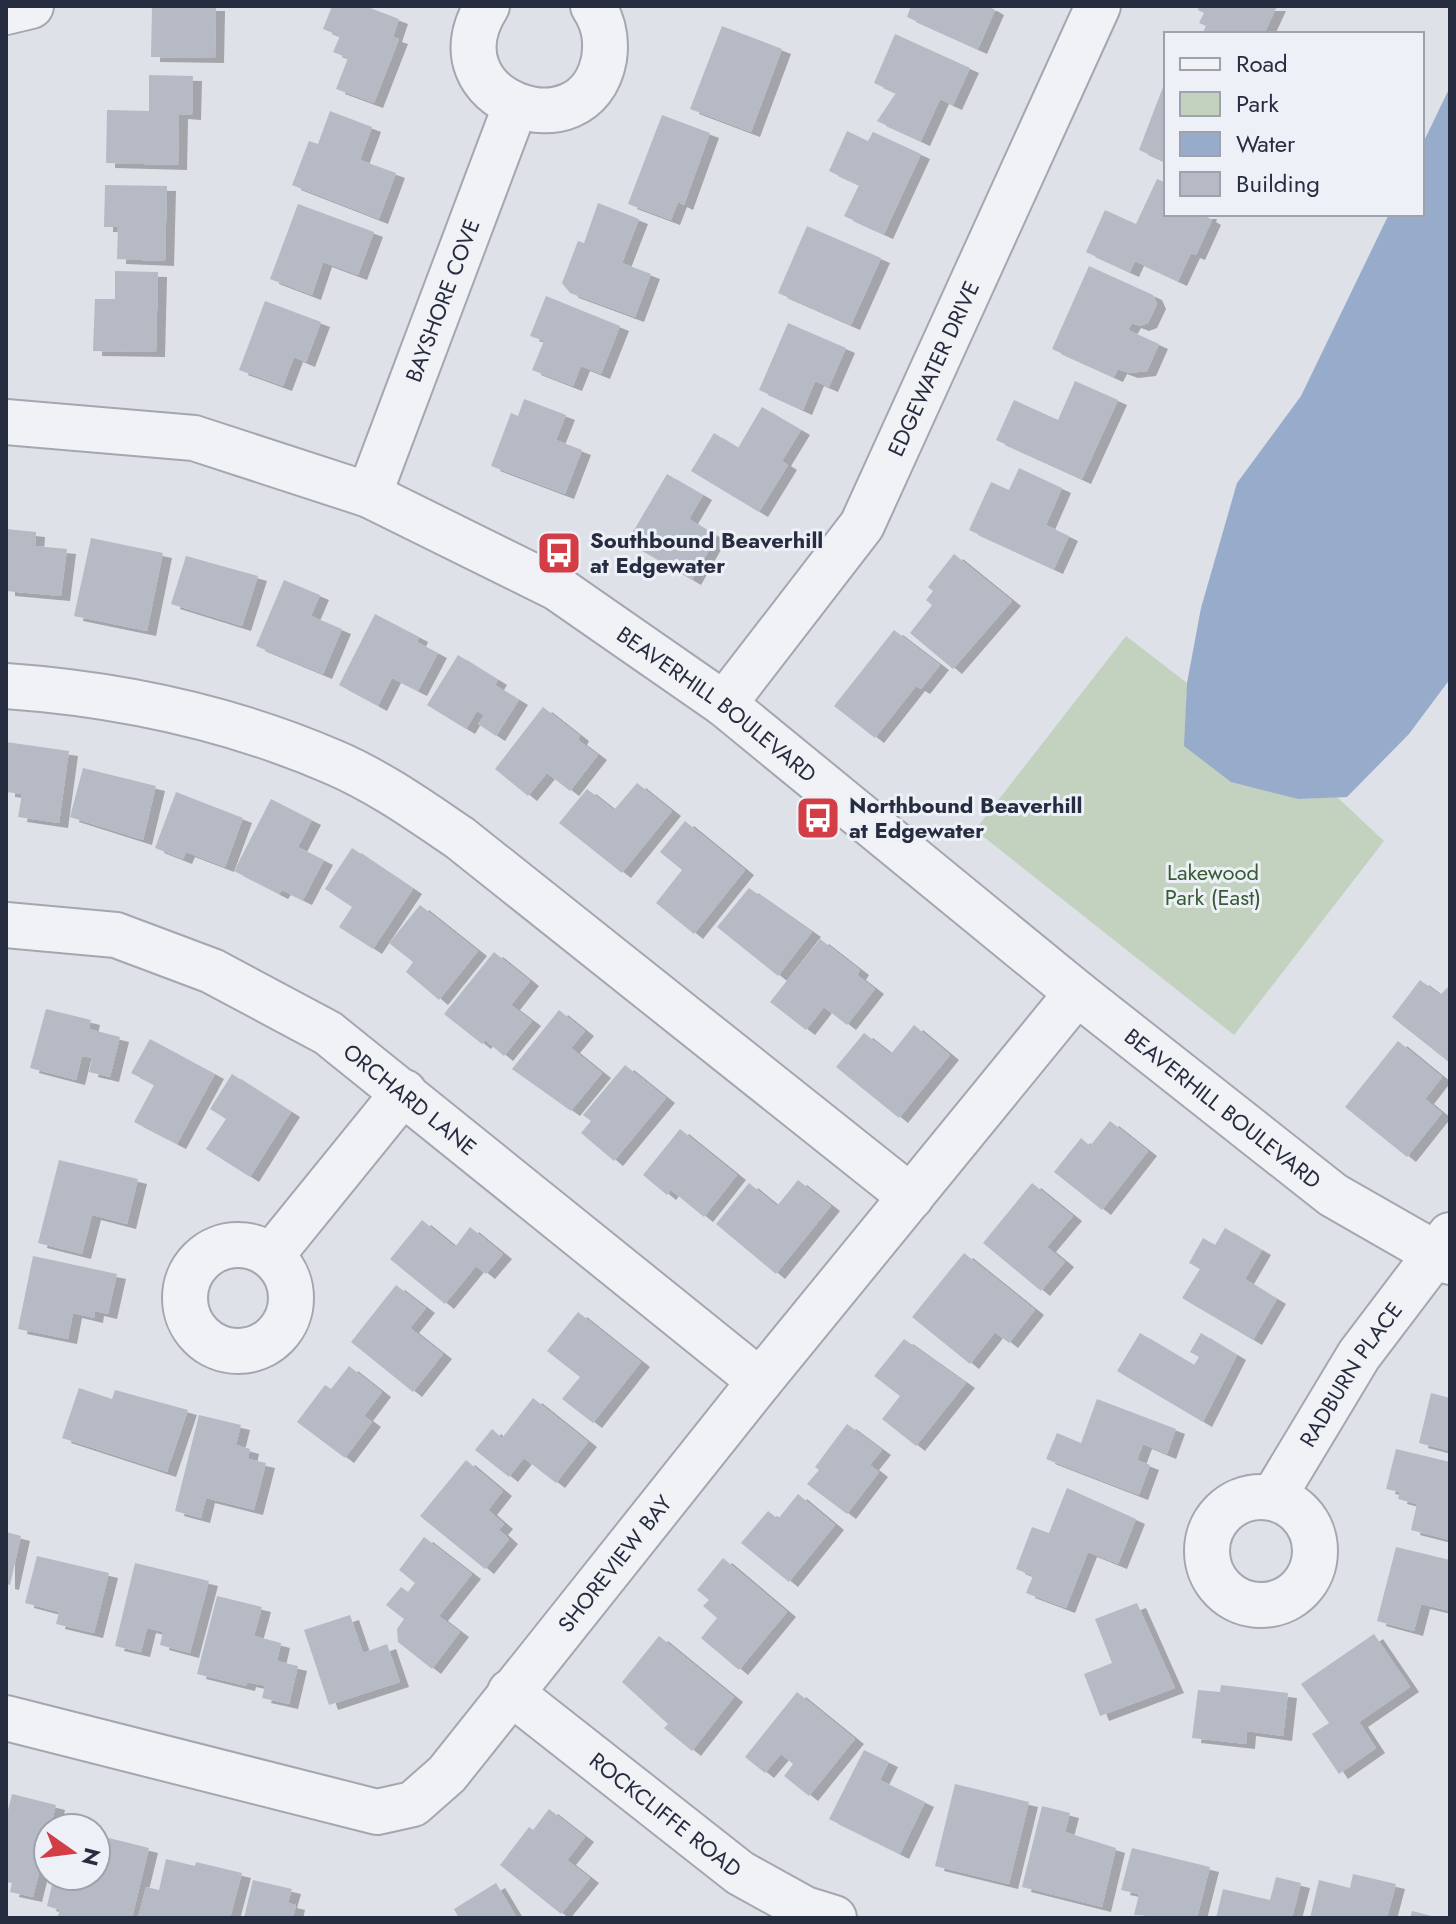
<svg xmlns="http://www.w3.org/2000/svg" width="1456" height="1924" viewBox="0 0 1456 1924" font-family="Jost,sans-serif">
<defs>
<filter id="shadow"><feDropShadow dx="9" dy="5" stdDeviation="0" flood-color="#0004"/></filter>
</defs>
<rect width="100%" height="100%" fill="#dee1e8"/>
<path fill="#c2d2bf" d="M1126,636L1187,683L1185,746L1232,782L1298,799L1337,797L1384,841L1234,1035L975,830Z"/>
<path fill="#97abca" d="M1450,87V679L1409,734L1347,797L1298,799L1231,782L1184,746L1187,683L1201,608L1237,483L1301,396L1389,214H1422V145Z"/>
<path fill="#b5bac5" filter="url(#shadow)" d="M152,6H216L215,58L151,57Z
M332,6H365L399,19L393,37L399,39L374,103L336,89L348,58L333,52L340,36L323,29Z
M911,6H988L995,10L978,49L907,17Z
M1199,6H1277L1264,34H1202L1206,26L1199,23L1204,13L1198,10Z
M722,26L782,49L751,132L690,109Z
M895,34L970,68L953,105L940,99L921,141L877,121L896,93L874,83Z
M149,75L193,76L192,115L179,114L178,165L106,163L107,110L149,111Z
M1166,79V162L1139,150Z
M330,111L372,127L360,160L396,173L379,219L292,185L309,141L318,144Z
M662,115L710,133L684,205L678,202L671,220L628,204Z
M847,131L868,141L873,132L921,154L884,234L844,216L859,185L829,171Z
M1157,179L1166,183V214H1208L1207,217L1212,220L1196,255L1191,253L1178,281L1135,261L1130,272L1086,252L1105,210L1136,224Z
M105,185L167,186L165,261L117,259L118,227H104Z
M598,203L639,219L622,263L651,274L635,317L570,293L562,283L578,241L584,243Z
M298,204L374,232L358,275L323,262L312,295L270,279Z
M807,226L881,258L851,325L778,293Z
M1089,266L1153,295L1157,304L1148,323L1140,326L1132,323L1128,330L1159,344L1147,371L1129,373L1118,369L1114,377L1052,349Z
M115,271L158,272L156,352L93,351L95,299H115Z
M546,296L620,326L601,374L581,366L573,386L532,370L544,341L530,336Z
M265,301L321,322L306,362L294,357L283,386L239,370Z
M788,323L846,348L829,387L815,381L803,410L759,390Z
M1075,381L1118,400L1082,479L996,440L1014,400L1058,420Z
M524,399L566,415L556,440L582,450L565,494L491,466L511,413L518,416Z
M762,407L801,430L782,461L788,465L759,512L691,471L714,433L738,448Z
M1019,468L1062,488L1046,525L1069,536L1054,569L969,530L991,482L1009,490Z
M667,474L703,495L689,519L717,536L692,580L627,542Z
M6,529L36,532L35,546L67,549L61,596L6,591Z
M91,538L163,553L147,631L74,616Z
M954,554L1012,601L953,669L910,633L932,605L926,600L933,591L928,587Z
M186,556L258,576L242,626L171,604Z
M284,580L320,595L311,616L342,629L323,674L256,646Z
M375,614L419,637L417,642L438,653L418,691L392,678L378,706L339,685Z
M894,630L940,665L921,689L916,686L875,738L834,706Z
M458,655L498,680L495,685L519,700L496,736L478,724L484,715L477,711L466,729L427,705Z
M543,707L580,736L578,740L598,755L570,791L547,773L528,796L495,769Z
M6,742L69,751L59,823L18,817L22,794L6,792Z
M83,768L156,786L143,840L70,817Z
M637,783L672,811L622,873L559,823L587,789L614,810Z
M176,792L243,818L225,867L186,852L183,859L155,848Z
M271,799L312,820L298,847L324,860L303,900L282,890L279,894L234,871Z
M685,821L745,870L694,934L656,903L682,870L660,852Z
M352,848L413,889L373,949L339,927L352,907L325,889Z
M749,888L812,932L778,976L717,927Z
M420,905L478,951L439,1000L406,972L413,962L389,943Z
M820,939L860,970L857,975L875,989L847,1025L824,1007L806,1030L770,1002Z
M494,952L530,981L511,1005L532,1021L504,1056L485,1040L482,1044L444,1014Z
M1420,980L1440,995L1450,985V1063L1392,1017Z
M46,1009L91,1020L89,1029L120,1037L110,1077L89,1072L92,1058L82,1056L76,1080L30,1068Z
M559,1010L585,1031L571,1048L602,1073L571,1111L512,1069Z
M914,1025L950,1055L899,1118L836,1067L864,1033L891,1054Z
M150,1039L215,1074L177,1144L134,1122L154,1085L131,1073Z
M1398,1041L1442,1077L1425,1099L1442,1113L1407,1157L1345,1107Z
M625,1065L666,1098L614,1161L581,1133L591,1121L583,1115Z
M232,1074L291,1112L250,1177L206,1149L226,1119L210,1109Z
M1110,1121L1148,1151L1102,1210L1054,1172L1081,1138L1090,1146Z
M680,1129L737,1175L704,1217L671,1190L667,1195L643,1175Z
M59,1160L138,1179L127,1224L92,1215L82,1254L38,1243Z
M798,1180L831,1206L776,1274L716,1224L749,1183L777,1206Z
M1032,1183L1073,1216L1047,1247L1065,1262L1041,1291L983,1243Z
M422,1220L455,1247L470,1227L503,1254L486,1274L476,1266L445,1304L390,1259Z
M1225,1228L1262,1250L1245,1279L1277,1299L1253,1340L1182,1298L1200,1269L1189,1263L1203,1238L1215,1245Z
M964,1253L1035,1310L1009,1343L995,1332L970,1364L912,1317Z
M33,1256L117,1274L108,1314L95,1311L94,1318L73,1313L68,1339L18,1329Z
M396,1285L426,1308L410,1328L443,1354L413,1392L351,1342Z
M578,1312L641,1362L593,1423L562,1399L580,1377L547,1351Z
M1140,1333L1194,1365L1199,1357L1190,1352L1201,1333L1237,1355L1203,1422L1117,1371Z
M904,1339L966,1383L916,1446L882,1419L900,1396L874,1376Z
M349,1366L382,1392L364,1416L372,1422L345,1458L297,1422L325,1385L331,1389Z
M79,1388L112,1399L115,1390L188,1410L167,1472L62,1438Z
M1431,1393L1450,1398V1451L1419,1443Z
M533,1398L588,1442L556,1483L524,1458L509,1477L475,1450L492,1429L502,1438Z
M1097,1399L1176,1429L1167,1454L1143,1444L1137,1460L1150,1465L1139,1495L1046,1459L1057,1433L1081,1443Z
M199,1415L241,1425L236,1445L250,1449L248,1459L266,1463L254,1510L206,1498L201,1518L175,1511Z
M847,1424L882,1450L870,1465L879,1472L847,1514L807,1484L819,1470L815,1467Z
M1396,1449L1450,1462V1540L1411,1530L1417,1504L1398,1499L1400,1492L1386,1489Z
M466,1460L503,1491L488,1510L504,1524L499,1530L509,1539L485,1569L420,1516Z
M1067,1488L1136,1519L1118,1564L1088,1552L1066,1608L1026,1593L1033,1576L1016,1569L1032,1527L1049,1533Z
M798,1494L835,1525L789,1582L741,1543L768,1511L778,1519Z
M6,1532L21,1536L10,1585L6,1584Z
M424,1537L472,1574L439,1616L460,1632L432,1669L398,1642L397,1629L404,1619L386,1605L401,1587L408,1592L415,1583L399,1570Z
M1396,1547L1450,1560V1611L1421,1604L1414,1631L1377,1621Z
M37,1556L109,1573L94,1633L56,1624L59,1612L25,1603Z
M723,1558L787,1612L739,1670L701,1638L717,1618L703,1606L709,1600L697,1590Z
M135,1563L209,1581L190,1653L160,1645L163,1632L147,1628L141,1652L115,1646Z
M217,1596L262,1607L254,1636L281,1643L277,1661L298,1666L289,1704L262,1698L265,1686L247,1682L246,1686L197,1674Z
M1137,1603L1175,1688L1100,1716L1084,1674L1112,1663L1095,1619Z
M350,1615L363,1653L387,1644L400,1682L329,1705L304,1630Z
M1374,1634L1410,1687L1359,1722L1376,1748L1339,1774L1312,1734L1329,1723L1301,1684Z
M659,1636L734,1697L692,1751L664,1728L668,1724L622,1682Z
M1221,1685L1288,1693L1283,1736L1247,1731L1246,1744L1192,1738L1198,1690L1220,1692Z
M797,1692L855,1739L809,1796L784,1776L793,1764L781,1754L765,1773L745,1757Z
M864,1750L889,1762L880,1780L925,1802L900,1854L829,1819Z
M955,1784L1029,1802L1009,1884L935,1866Z
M12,1794L56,1805L33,1897L10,1892L12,1883L6,1882V1818Z
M1042,1806L1070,1813L1065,1832L1116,1848L1102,1907L1022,1887Z
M549,1809L585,1837L567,1860L590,1878L561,1914L500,1865L529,1827L533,1830Z
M109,1838L149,1848L132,1918H57L60,1910L47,1906L54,1876H96V1861L103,1863Z
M1132,1848L1210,1867L1197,1918L1134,1915L1139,1894L1121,1890Z
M166,1859L195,1866L196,1862L242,1873L230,1918H138L146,1887L159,1890Z
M1353,1874L1396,1884L1387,1918H1310L1319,1880L1350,1888Z
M1276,1877L1301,1883L1292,1918H1216L1223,1889L1270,1900Z
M253,1880L292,1889L288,1903L296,1905L293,1918H244Z
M496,1883L517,1918H459L454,1909Z
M1412,1911L1436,1917L1435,1918H1410Z"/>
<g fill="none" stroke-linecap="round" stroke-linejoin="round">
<g stroke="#a3a7b2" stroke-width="48">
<g id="minor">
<path d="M487,6C427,101 586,157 604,59C607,39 604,23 593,6"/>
<path d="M6,12L31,6"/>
<path id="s1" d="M6,422L194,438L369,495L557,588L724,704L1077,993L1333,1195L1450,1262"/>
<path id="s2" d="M369,495L515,107"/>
<path d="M6,686C119,694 229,717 333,762C378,781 420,811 460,838L911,1197"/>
<path id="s3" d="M724,704L862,525L1098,6"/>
<path id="s4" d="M6,925L116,935L212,971L328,1033L760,1381"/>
<circle cx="238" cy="1298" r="53"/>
<path d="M271,1256L404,1092"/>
<circle cx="1261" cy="1551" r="54"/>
<path id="s5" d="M1273,1498L1359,1355L1450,1235"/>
<path id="s6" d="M510,1692L740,1873L805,1909L834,1918"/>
<path id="s7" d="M6,1718L377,1812L413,1804L447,1774L760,1381L1077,993"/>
</g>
</g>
<use href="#minor" stroke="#f1f2f6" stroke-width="44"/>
</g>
<defs>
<g id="bus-square" transform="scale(2.3)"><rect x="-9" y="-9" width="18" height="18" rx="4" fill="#d33d46" stroke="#edf0f6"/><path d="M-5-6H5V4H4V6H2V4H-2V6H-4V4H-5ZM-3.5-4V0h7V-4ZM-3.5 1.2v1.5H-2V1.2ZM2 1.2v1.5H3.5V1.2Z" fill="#fff"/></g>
</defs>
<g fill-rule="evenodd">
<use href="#bus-square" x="559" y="553"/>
<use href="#bus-square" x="818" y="818"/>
</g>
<g text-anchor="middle" stroke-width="6" stroke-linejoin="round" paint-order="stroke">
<g font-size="22" fill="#262d40" stroke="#edf0f6">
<text dy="8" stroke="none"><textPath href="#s2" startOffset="208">BAYSHORE COVE</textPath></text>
<text dy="8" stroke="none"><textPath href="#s3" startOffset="398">EDGEWATER DRIVE</textPath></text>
<text dy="8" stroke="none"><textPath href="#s1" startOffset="780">BEAVERHILL BOULEVARD</textPath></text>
<text dy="8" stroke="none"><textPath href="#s4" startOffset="450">ORCHARD LANE</textPath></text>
<text dy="8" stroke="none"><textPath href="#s1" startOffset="1428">BEAVERHILL BOULEVARD</textPath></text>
<text dy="8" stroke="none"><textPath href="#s5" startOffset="146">RADBURN PLACE</textPath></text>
<text dy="8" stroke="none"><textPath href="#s7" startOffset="734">SHOREVIEW BAY</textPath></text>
<text dy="8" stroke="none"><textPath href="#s6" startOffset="198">ROCKCLIFFE ROAD</textPath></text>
</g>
<g font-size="22" font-weight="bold" fill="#262d40" stroke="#edf0f6" text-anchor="start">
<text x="590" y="548">Southbound Beaverhill<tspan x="590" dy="25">at Edgewater</tspan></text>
<text x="849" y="813">Northbound Beaverhill<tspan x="849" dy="25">at Edgewater</tspan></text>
</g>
<g font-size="22" fill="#375c33" stroke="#edf0f6">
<text x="1213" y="880">Lakewood<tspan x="1213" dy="25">Park (East)</tspan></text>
</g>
</g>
<rect width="1456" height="1924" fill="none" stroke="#262d40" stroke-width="16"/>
<rect x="1164" y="32" width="260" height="184" fill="#edf0f6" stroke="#9da2ad" stroke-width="2"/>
<rect x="1180" y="58" width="40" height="12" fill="#f1f2f6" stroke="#9da2ad" stroke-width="2"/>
<text x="1236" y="72" font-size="24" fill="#262d40">Road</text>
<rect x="1180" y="92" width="40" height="24" fill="#c2d2bf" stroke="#9da2ad" stroke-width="2"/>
<text x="1236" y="112" font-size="24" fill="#262d40">Park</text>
<rect x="1180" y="132" width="40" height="24" fill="#97abca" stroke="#9da2ad" stroke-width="2"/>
<text x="1236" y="152" font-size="24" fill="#262d40">Water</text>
<rect x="1180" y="172" width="40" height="24" fill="#b5bac5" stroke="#9da2ad" stroke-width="2"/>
<text x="1236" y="192" font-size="24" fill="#262d40">Building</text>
<g transform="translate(72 1852) rotate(104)"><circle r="38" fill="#edf0f6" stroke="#9da2ad" stroke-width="2"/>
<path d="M0-6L14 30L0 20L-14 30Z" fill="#d33d46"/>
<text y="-12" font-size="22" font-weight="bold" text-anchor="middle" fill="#262d40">N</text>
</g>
</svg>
